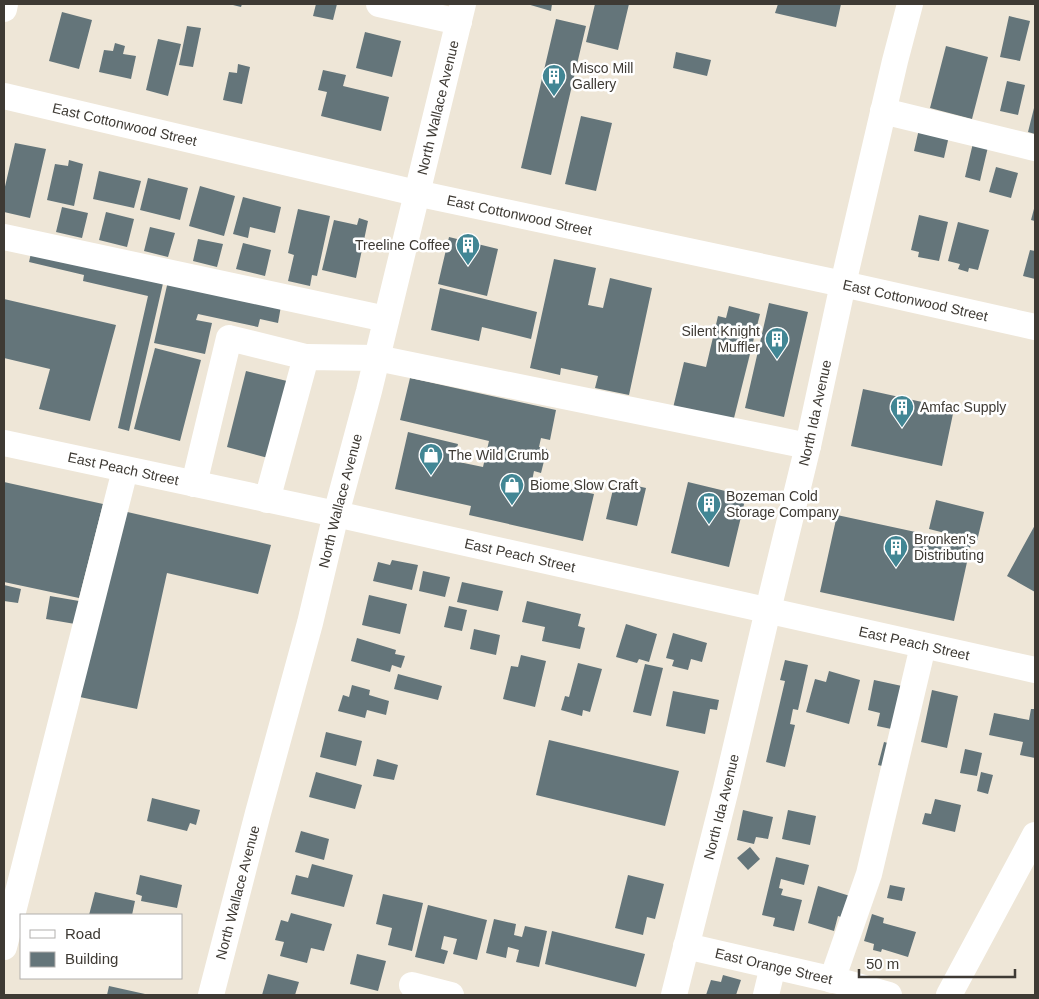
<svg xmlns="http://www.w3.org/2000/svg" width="1039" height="999" viewBox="0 0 1039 999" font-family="Arial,sans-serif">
<rect width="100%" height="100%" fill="#eee6d7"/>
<path fill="#64757a" d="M229,4H242L241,7Z
M316,4H337L333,20L313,16Z
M527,4H552L551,11Z
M595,4H629L618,50L586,42Z
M778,4H841L836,27L775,13Z
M62,12L92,20L79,69L49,61Z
M1009,16L1030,21L1020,61L1000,57Z
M556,19L586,26L551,175L521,168Z
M187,26L201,28L193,67L179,65Z
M365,32L401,41L392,77L356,68Z
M158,39L181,44L168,96L146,90Z
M115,43L125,46L123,54L136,56L131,79L99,72L104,50L113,51Z
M946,46L988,57L972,119L930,108Z
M676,52L711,60L707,76L673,68Z
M238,64L250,67L242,104L223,100L229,72L237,73Z
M323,70L346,75L343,86L389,97L381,131L321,116L327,92L318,90Z
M1007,81L1025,85L1018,115L1000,111Z
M1035,104V134L1028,132Z
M581,116L612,123L596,191L565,184Z
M919,129L949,136L944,158L914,151Z
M15,143L46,149L30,218L4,212V191Z
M973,143L988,147L980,181L965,177Z
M69,160L83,164L74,206L47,200L55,164L68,166Z
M996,167L1018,173L1011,198L989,192Z
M99,171L141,181L134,208L93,199Z
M148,178L188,188L180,220L140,210Z
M200,186L235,196L224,236L189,226Z
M243,197L281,207L275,233L250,227L248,238L233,234Z
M1035,205V221L1031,220Z
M62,207L88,213L82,238L56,232Z
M298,209L330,216L317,276L312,275L310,286L288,281L294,255L288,253Z
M106,212L134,219L127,247L99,240Z
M919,215L948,222L939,261L918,257L919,252L911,250Z
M359,218L368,221L356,278L322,270L334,220L357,225Z
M958,222L989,230L978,270L969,268L968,272L958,269L960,264L948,261Z
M150,227L175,233L168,257L144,251Z
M449,237L498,249L487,296L438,284Z
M198,239L223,244L217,267L193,261Z
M243,243L271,250L265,276L236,269Z
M32,249L164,279L129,431L118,428L148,296L83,281L84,275L29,262Z
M1030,250L1035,251V279L1023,276Z
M554,259L596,268L588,305L603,308L610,278L652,288L629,395L595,388L598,376L561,368L560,375L530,368Z
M168,281L281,306L278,323L260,319L258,327L198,314L196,320L212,323L205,354L154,343Z
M440,288L537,312L531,339L482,327L479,341L431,330Z
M4,299L116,325L90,421L39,409L50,369L4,358Z
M769,303L808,312L784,417L745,408Z
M729,306L760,314L733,422L673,408L684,362L706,367L718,316L726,318Z
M155,348L201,360L180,441L134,429Z
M246,371L287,381L268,458L227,447Z
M410,378L556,410L550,440L541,438L539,447L547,449L541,473L534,471L532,481L594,494L583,541L469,515L471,506L395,489L408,432L458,444L454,461L483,467L489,441L400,420Z
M863,389L954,409L942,466L851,446Z
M615,481L646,488L637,526L606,519Z
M4,482L103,504L79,598L4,582Z
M688,482L746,496L729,567L671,553Z
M936,500L984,512L977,541L929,529Z
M123,511L271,545L258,594L167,573L137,709L75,696Z
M837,515L971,544L954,621L820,592Z
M1035,525V592L1007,576Z
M392,560L418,565L412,590L373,581L378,562L390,565Z
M423,571L450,577L445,597L419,591Z
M462,582L503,591L498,611L457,602Z
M4,585L21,589L18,603L4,601Z
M369,595L407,604L400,634L362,625Z
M50,596L79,601L75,624L46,619Z
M527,601L581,614L578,626L585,628L580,649L542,641L545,627L522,622Z
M449,606L467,610L462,631L444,627Z
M626,624L657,634L649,662L639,659L637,663L616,657Z
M474,629L500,635L496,655L470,649Z
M673,633L707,643L702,662L691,659L688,670L672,666L674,660L666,658Z
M357,638L396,650L395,654L405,656L401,668L392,665L390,672L351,661Z
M521,655L546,661L535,707L503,699L511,666L518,667Z
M785,660L808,665L798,710L793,709L790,724L795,725L785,767L766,762L785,681L780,680Z
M578,663L602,669L590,712L583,710L582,716L561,710L565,696L569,697Z
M645,664L663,668L651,716L633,712Z
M829,671L860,680L849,724L806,712L815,679L826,682Z
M398,674L442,686L438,700L394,689Z
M874,680L902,686L901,731L877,726L880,713L868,710Z
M352,685L370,690L369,695L389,701L386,715L367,710L365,718L338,711L343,695L349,697Z
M932,690L958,696L947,748L921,742Z
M673,691L719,700L717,710L710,709L705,734L666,726Z
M1031,709H1035V758L1020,755L1023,742L989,735L994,713L1029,720Z
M326,732L362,741L356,766L320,757Z
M549,740L679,771L665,826L536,795Z
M884,742L896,745L890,768L878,765Z
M965,749L982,753L977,776L960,773Z
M377,759L398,765L394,780L373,776Z
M316,772L362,785L355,809L309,797Z
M981,772L993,775L988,794L977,791Z
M152,798L200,810L196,825L190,823L187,831L147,821Z
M935,799L961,805L955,832L922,824L925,813L931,814Z
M743,810L773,817L768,839L756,837L754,844L737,840Z
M788,810L816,816L810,845L782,839Z
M301,831L329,839L324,860L295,852Z
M750,847L760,859L748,870L737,858Z
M776,857L809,865L804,885L781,879L779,888L783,889L781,895L802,900L794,931L773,926L775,918L762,915Z
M312,864L353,875L344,907L291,894L296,875L308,878Z
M140,875L182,885L177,908L141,901L142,896L136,894Z
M628,875L664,884L655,919L647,917L643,935L615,928Z
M890,885L905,888L902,901L887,898Z
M818,886L850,896L844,918L838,916L834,931L808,923Z
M95,892L135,901L132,915H89Z
M383,894L423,903L412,951L388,945L392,928L376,924Z
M428,905L487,920L477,960L453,954L457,939L444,936L441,949L448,951L444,964L415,957Z
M291,913L332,924L324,951L311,948L307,963L280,956L284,942L275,940L281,920L288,922Z
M872,914L884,918L883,923L916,932L908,957L882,949L881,952L873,950L874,944L864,941Z
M494,919L516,924L514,935L522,937L525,926L547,931L539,967L516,962L519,950L508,947L506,958L486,953Z
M552,931L645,954L636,987L545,964Z
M357,954L386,961L378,991L350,984Z
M268,974L299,982L295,995H262Z
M723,975L741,980L736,995H706L711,980L721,982Z
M109,986L145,994V995H107Z"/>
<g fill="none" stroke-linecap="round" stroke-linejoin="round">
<g stroke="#fff" stroke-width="26">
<path d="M379,4L459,22"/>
<path d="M4,9L5,4"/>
<path id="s1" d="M4,96L416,193L843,284L1035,327"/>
<path d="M883,111L1035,148"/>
<path d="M4,237L386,319"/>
<path id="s2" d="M4,443L336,514L1035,670"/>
<path d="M194,484L229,338L306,357"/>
<path d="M267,500L306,357L377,358L808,446"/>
<path id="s3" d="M686,946L843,982L889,995"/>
<path d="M4,947L125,470"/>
<path d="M832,980L869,874L923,646"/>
<path d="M412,985L451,995"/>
<path id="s4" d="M211,995L258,813L310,623L336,514L369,391L463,4"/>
<path id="s5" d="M674,995L726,789L768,610L808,446L843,284L895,61L910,4"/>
<path d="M766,995L773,966"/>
<path d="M949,995L1035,835"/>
</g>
</g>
<defs>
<g id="building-pin" transform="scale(1.25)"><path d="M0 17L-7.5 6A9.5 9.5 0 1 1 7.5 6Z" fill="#428694" stroke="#fff"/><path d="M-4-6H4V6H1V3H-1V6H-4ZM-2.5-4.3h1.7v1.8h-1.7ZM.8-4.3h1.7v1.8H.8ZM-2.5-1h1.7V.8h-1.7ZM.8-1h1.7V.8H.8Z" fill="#fff"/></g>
<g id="shop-pin" transform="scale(1.25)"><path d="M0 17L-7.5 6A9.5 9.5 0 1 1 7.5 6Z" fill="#428694" stroke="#fff"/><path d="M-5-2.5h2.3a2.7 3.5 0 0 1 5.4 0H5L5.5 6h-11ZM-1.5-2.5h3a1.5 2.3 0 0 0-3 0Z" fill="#fff"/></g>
</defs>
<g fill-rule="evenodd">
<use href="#building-pin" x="554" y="76"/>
<use href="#building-pin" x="468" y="245"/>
<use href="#building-pin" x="777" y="339"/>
<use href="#building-pin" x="902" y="407"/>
<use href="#shop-pin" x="431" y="455"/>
<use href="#shop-pin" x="512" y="485"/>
<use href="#building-pin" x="709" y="504"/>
<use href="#building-pin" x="896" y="547"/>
</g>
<g text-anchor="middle" stroke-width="5" stroke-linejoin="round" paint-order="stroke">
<g font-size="14" fill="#3e3a34" stroke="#fff" text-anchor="start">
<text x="572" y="73">Misco Mill<tspan x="572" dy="16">Gallery</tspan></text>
<text x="450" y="250" text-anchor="end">Treeline Coffee</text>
<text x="760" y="336" text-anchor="end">Silent Knight<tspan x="760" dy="16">Muffler</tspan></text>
<text x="920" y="412">Amfac Supply</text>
<text x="448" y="460">The Wild Crumb</text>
<text x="530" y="490">Biome Slow Craft</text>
<text x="726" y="501">Bozeman Cold<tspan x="726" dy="16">Storage Company</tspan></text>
<text x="914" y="544">Bronken's<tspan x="914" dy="16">Distributing</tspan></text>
</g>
<g font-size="14" fill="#3e3a34" stroke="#fff">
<text dy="5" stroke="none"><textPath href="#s4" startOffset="916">North Wallace Avenue</textPath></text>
<text dy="5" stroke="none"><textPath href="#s1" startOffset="124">East Cottonwood Street</textPath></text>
<text dy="5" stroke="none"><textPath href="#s1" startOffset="529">East Cottonwood Street</textPath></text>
<text dy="5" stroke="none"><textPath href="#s1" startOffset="934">East Cottonwood Street</textPath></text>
<text dy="5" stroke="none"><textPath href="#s5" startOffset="599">North Ida Avenue</textPath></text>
<text dy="5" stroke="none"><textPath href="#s2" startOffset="122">East Peach Street</textPath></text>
<text dy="5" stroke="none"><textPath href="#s4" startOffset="511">North Wallace Avenue</textPath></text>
<text dy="5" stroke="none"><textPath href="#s2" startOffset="528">East Peach Street</textPath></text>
<text dy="5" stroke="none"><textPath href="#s2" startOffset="932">East Peach Street</textPath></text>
<text dy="5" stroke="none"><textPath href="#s5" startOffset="194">North Ida Avenue</textPath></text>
<text dy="5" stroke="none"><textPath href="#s4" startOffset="106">North Wallace Avenue</textPath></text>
<text dy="5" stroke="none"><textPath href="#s3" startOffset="90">East Orange Street</textPath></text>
</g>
</g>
<rect width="1039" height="999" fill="none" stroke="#3e3a34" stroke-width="10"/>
<rect x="20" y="914" width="162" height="65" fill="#ffffff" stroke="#b2b0ae"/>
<rect x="30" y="930" width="25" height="8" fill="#ffffff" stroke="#b2b0ae"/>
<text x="65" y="939" font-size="15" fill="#3e3a34">Road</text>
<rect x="30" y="952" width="25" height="15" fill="#64757a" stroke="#b2b0ae"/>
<text x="65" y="964" font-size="15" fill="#3e3a34">Building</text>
<path d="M859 969v8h156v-8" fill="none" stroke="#3e3a34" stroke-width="2.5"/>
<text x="866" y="969" font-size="15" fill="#3e3a34" stroke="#ffffff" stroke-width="4" paint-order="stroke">50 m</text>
</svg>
